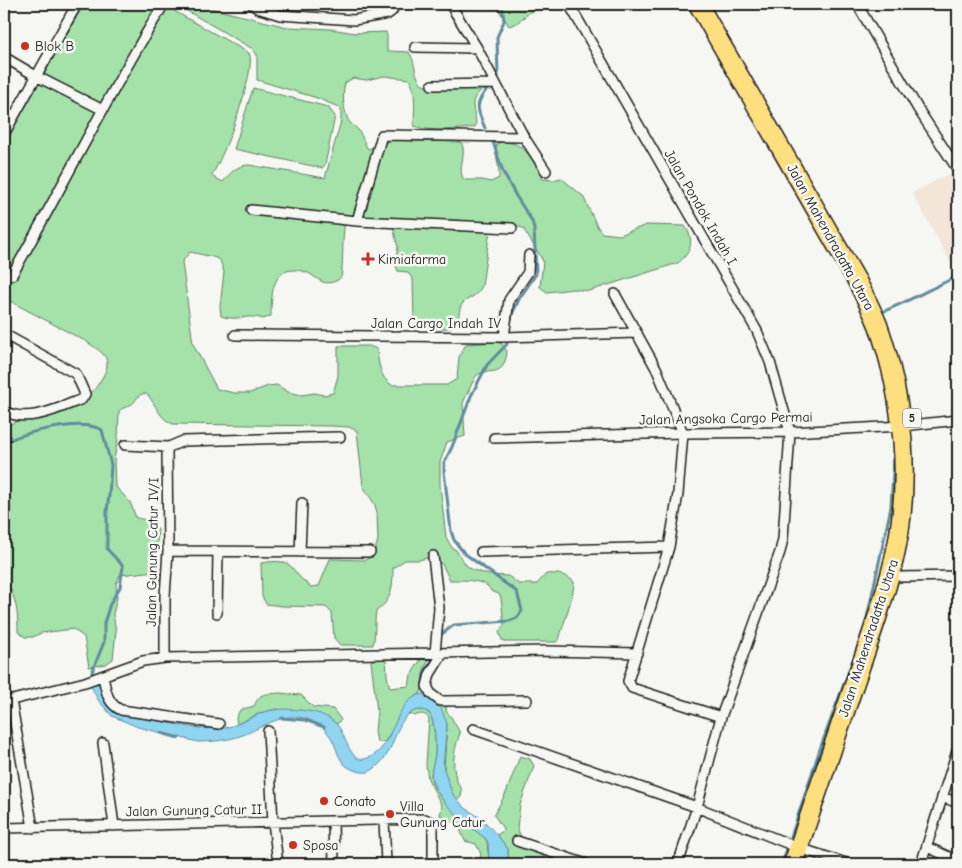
<svg xmlns="http://www.w3.org/2000/svg" width="962" height="868" viewBox="0 0 962 868" font-family="'Comic Neue',sans-serif">
<rect width="100%" height="100%" fill="#f6f6f2"/>
<filter id="ink" filterUnits="userSpaceOnUse"><feTurbulence type="fractalNoise" baseFrequency=".02" numOctaves="2"/><feDisplacementMap in="SourceGraphic" scale="10" xChannelSelector="R" yChannelSelector="G"/><feConvolveMatrix kernelMatrix="1 2 1 2 8 2 1 2 1" color-interpolation-filters="sRGB"/></filter>
<g filter="url(#ink)">
<path fill="#f3e5d8" d="M955,171L958,177L957,274L912,193Z"/>
<path fill="#a4e2aa" stroke="#607f63" d="M84,4H161L138,53L167,7L249,53C258,68 222,162 211,176L223,182C230,173 237,165 249,165L325,178L341,121V108L317,98L257,80V55L253,49L175,4H194L287,27L331,29L355,33L386,32L387,36V51L409,52C418,65 412,84 431,88H485C462,102 480,115 475,127C459,130 429,132 414,126C414,113 417,90 409,79L384,76L366,80L353,78L345,83C342,95 343,112 350,123C353,126 357,128 359,131C363,137 364,144 368,149L392,140L461,142C468,154 456,169 464,180H482L491,182L499,178C500,165 494,157 497,143C524,138 532,159 543,179L553,180L561,178L583,196L597,226L602,233L620,235L646,225L685,226C695,240 691,253 678,263L589,291L573,289L547,292L540,287L543,261L523,228L505,223L490,230L482,286C476,298 470,296 463,303C457,310 461,319 455,325C447,332 422,327 414,322L413,279L407,272L398,271L395,264L398,247L393,227L345,223C342,234 343,274 341,277C338,282 328,284 323,282C317,280 312,274 306,272C273,262 271,291 271,316L263,319C248,313 237,322 221,316L220,307L224,272L220,260L213,257L190,252L182,262L193,344L217,389L234,393H250L268,386L277,385L288,392L301,395L315,393L324,395L333,393L338,376V346H369L377,349C378,361 380,379 392,385H447L457,379L459,357L466,344L497,342L502,344L507,351C504,382 487,365 475,377L463,403L465,436L447,442L440,462V486L446,537L452,548L456,550L466,565L473,570L490,575L508,576L519,584H537L546,574C556,573 566,574 574,582C574,596 563,624 559,640L556,642H506L502,640L499,632L504,625L501,598L499,594L491,591C487,579 461,580 450,580L442,564L427,558L419,560H405L393,568C393,586 392,601 376,611C374,622 376,633 373,645H340L334,638L332,613L326,607L282,606L266,604L262,596L261,563C298,557 287,570 311,587L319,586L330,559L365,560L373,556L378,540L377,514L375,505L363,486L357,431L349,427L332,426L173,424C159,419 156,404 147,394C136,392 138,402 130,405C126,408 123,407 119,411L118,438L114,460L115,486L130,502L136,518C146,520 154,520 158,530L155,571L120,575L116,584L117,598L113,614L116,631L113,659L106,664L89,667L84,637L73,629L41,633L33,637H25L18,632C18,617 17,604 11,590L4,587V428C12,422 23,419 33,418C36,418 41,419 44,418C71,409 88,403 102,378C114,358 103,353 87,342L4,298V145Z
M495,4H544L530,12L517,23L509,26Z
M253,88L328,107L335,116L325,165L322,168L234,149Z
M423,656L428,657L429,660C421,671 423,680 421,693L409,701L385,742H377L375,732L377,711L371,661L375,658H386L387,676L390,688L409,686L411,675Z
M279,693L301,695L313,707L333,709L341,720L337,724L324,716L276,709L260,713L237,724L236,718L240,710L254,706C261,691 264,695 279,693Z
M436,701L447,702L446,711L451,717L460,733C455,747 451,763 456,778C459,788 463,785 461,797L457,800L452,793L444,770L447,724Z
M415,710H424L431,715C434,727 436,741 435,754C434,761 431,770 431,777C433,798 470,827 485,838L487,842L489,860L485,864H475L479,862L481,854L476,844L465,841L458,825L440,815L442,806L428,779L426,765L429,719C426,713 420,713 415,716L409,714Z
M520,756L530,759L534,766L520,805L517,828L526,848L543,854L546,864H508V849L497,835L504,830L494,815L506,793Z"/>
<path fill="#8fd5f1" stroke="#618b9c" d="M100,681C105,692 116,704 127,712C132,716 142,717 148,718C173,724 198,731 224,728C236,726 248,719 259,714C275,707 291,709 308,711C319,713 331,717 338,726C345,734 350,762 364,759C398,753 391,691 429,694L440,705L447,724L443,766L452,793L464,807L482,819L497,835L508,849V864H485L489,860L488,842L485,838C466,823 440,805 432,780C430,772 434,762 435,754C436,745 435,719 429,713C426,710 423,710 419,710C400,712 396,738 389,751C385,759 376,769 368,772C364,773 361,772 357,771C334,765 340,745 326,731C321,725 314,722 307,719C285,711 263,727 243,735C230,740 212,742 198,742L138,727L112,716L98,700L90,684Z"/>
<g fill="none" stroke-linecap="round" stroke-linejoin="round">
<path stroke="#618b9c" stroke-width="3" d="M498,77L497,37L504,21L502,4
M485,128C477,110 474,104 488,88
M493,142L503,172L516,196L532,221L534,229L536,274L519,299L513,312L509,326
M880,313C907,302 932,288 958,276
M4,443C24,432 82,418 102,430L111,465L109,496L107,511V549L123,566L120,587L110,604L104,623V642L92,672V678
M439,636L454,625L509,621L517,618L522,611L517,592L464,553L454,540L451,531L444,471V463L452,447L471,396L487,365L507,344
M424,689C421,675 427,666 436,657
M282,718L305,720L324,727
M161,733L179,738
M782,864L820,749L865,627L891,507L894,454"/>
<g stroke="#1c1c1c" stroke-width="12">
<path id="street" d="M252,4L257,8L280,15L354,20L388,14L392,11L394,4
M450,4L477,48L524,137L546,171
M569,4L757,331L770,362L790,432L783,539L780,552L721,717L697,807L678,864
M857,4L918,109L958,170
M415,47L477,48
M4,57L36,76L103,110
M432,85L495,84
M4,134L77,4
M251,210L357,221L512,228
M357,221L382,135L524,137
M12,275C64,185 109,92 164,4
M615,294L657,370L683,433L678,494L669,547L628,681L632,688L721,717
M4,334L76,374L85,394L82,399C59,408 28,424 4,411
M235,335L504,337L637,333
M504,337L509,300L528,272L529,255
M494,438L683,433L790,432L902,426L958,420
M125,445L169,447L183,441L340,437
M168,551L370,552
M300,552L302,503
M481,552L669,547
M433,556L439,608L435,653
M901,577L958,576
M217,613L218,552
M443,653L430,674L427,686L431,694L440,701L527,700
M165,658V596L168,551L167,450L169,447
M103,676C106,691 107,703 121,710L219,724
M11,700L33,828
M4,702L85,682L143,661L165,658L548,651L637,653
M473,729L691,805L799,848L849,864
M268,731L273,822L278,864
M103,743L114,826
M942,797L958,803
M384,820L386,863
M333,821L334,864
M4,828L425,819L431,822L433,826V864
M517,841L586,864
M927,847L958,861
M921,864L958,748"/>
</g>
<g stroke="#1c1c1c" stroke-width="21">
<path id="highway" d="M698,4L857,281C864,295 872,310 878,325C904,399 912,483 894,559C884,602 868,644 854,685C833,745 813,805 793,864"/>
</g>
<use href="#street" stroke="#f6f6f2" stroke-width="9"/>
<use href="#highway" stroke="#fedf80" stroke-width="18"/>
</g>
</g>
<g fill="#c8321e" stroke="#f6f6f2" stroke-width="2">
<circle cx="25" cy="46" r="5"/>
<path d="M365.5 251.5h5v5h5v5h-5v5h-5v-5h-5v-5h5z"/>
<circle cx="324" cy="801" r="5"/>
<circle cx="390" cy="814" r="5"/>
<circle cx="293" cy="845" r="5"/>
</g>
<g text-anchor="middle" stroke-width="5" stroke-linejoin="round" paint-order="stroke">
<rect fill="#f6f6f2" stroke="#5d5d5c" stroke-width="1" x="903" y="408.5" width="18" height="19" rx="4"/>
<g font-size="12" font-weight="bold" fill="#1c1c1c">
<text x="912" y="422">5</text>
</g>
<g font-size="14" fill="#1c1c1c" stroke="#f6f6f2" text-anchor="start">
<text x="35" y="51">Blok B</text>
<text x="378" y="264">Kimiafarma</text>
<text x="334" y="806">Conato</text>
<text x="400" y="811">Villa<tspan x="400" dy="16">Gunung Catur</tspan></text>
<text x="303" y="850">Sposa</text>
</g>
<g font-size="14" fill="#1c1c1c" stroke="#f6f6f2">
<text transform="translate(701 207) rotate(60)" y="5">Jalan Pondok Indah I</text>
<text transform="translate(831 237) rotate(61)" y="5">Jalan Mahendradatta Utara</text>
<text x="436" y="328">Jalan Cargo Indah IV</text>
<text transform="translate(726 418) rotate(-1)" y="5">Jalan Angsoka Cargo Permai</text>
<text transform="translate(152 552) rotate(-89)" y="5">Jalan Gunung Catur IV/I</text>
<text transform="translate(868 638) rotate(-72)" y="5">Jalan Mahendradatta Utara</text>
<text transform="translate(194 810) rotate(-1)" y="5">Jalan Gunung Catur II</text>
</g>
</g>
<rect width="962" height="868" fill="none" stroke="#f6f6f2" stroke-width="20"/>
<rect x="10" y="10" width="942" height="848" fill="none" stroke="#1c1c1c" stroke-width="2" filter="url(#ink)"/>
</svg>
